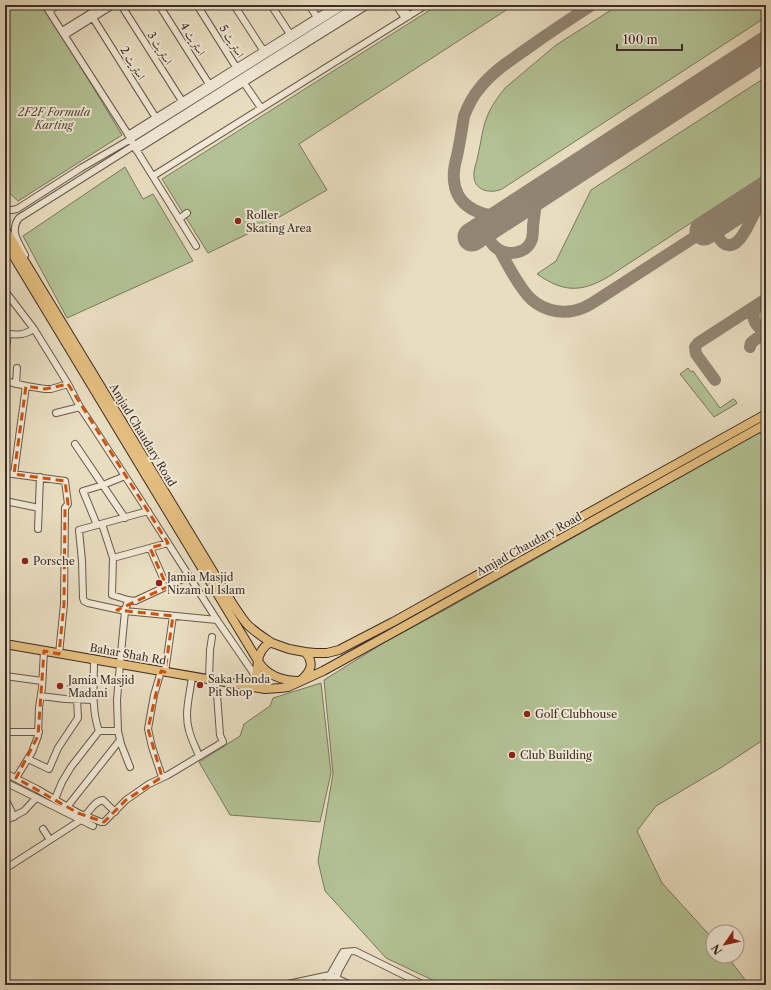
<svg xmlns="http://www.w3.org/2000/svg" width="771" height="990" viewBox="0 0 771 990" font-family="'Libre Caslon Text',Amiri,serif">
<rect width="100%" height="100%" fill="#e9ddc0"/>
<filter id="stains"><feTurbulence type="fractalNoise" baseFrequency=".005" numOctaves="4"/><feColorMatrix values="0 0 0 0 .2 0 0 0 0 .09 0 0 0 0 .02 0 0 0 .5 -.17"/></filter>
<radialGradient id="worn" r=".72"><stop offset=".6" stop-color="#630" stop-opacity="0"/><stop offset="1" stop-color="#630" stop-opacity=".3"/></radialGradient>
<path fill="#b3c295" stroke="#78785e" d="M5,5H43L122,135L18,201L5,189Z
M438,5H514L299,144L327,190L260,228L208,253L162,179Z
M619,5H766V17L502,189C491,194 475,191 474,177C473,170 477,162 478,155C481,143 482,129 487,117C491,106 498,97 505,88L556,45Z
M766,77V174L608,277C580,293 563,292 537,274L556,261L591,190Z
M125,167L143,199L153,194L193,261L67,318L23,236Z
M688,368L691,372L693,371L720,408L733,399L735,400L737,403L736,404L714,417L680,374Z
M759,433L766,435V738L722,767L656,806L637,831L662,883L713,939V956H727L749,985H443L386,958L325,891L318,861L333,774L324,680L385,642L450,607Z
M321,683L331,773L320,822L230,815L199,762L240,736L244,724L270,706L273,698Z"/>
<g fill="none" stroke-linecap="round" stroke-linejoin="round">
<path stroke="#928573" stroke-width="12" d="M753,200C738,205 727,212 716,223C716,231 717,238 723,243C738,254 750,221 755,212C758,207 762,202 766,197
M502,217C479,215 456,207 454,180C453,172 455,163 457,156C460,142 462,129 464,116C468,106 472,97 479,89C492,72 511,60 528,48C549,33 570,19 592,5
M502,217C498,223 491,230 490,238C490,241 492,244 494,246C505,257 527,255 532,239C533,235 533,230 533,226C534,218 535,210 536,202L538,196L542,192
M500,251C508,265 519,288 531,299C545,312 566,315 583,308C587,306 591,304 594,302L704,231
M758,304C757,307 754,309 754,313C752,320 758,330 766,329
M750,347L751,343L761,335V331L759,327
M715,380L696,354L695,347L698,343L766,299"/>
<path stroke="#928573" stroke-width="29" d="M704,231L766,191
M472,237L766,46"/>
<g stroke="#67594c" stroke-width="8">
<path id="minor" d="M45,5L131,139L134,146L196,246
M121,5L182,101
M159,5L209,84
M197,5L236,67
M234,5L263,50
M271,5L290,34
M309,5L317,17
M396,5L405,18
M402,5L409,16
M49,11L58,5
M93,18L156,118
M62,31L104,5
M65,35L113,5
M244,83L261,108
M128,135L337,5
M136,150L368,5
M153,176L426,5
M5,210H12L17,209L81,168L131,139L345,5
M179,219L187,213
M25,255C19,243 9,231 19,218L357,5
M5,291L34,329L68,384L80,407L90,422L140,499L217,620L252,671L256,678
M5,349H6L8,334C20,335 23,335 34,329
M5,366L6,359
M5,381L26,386
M16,384L17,368
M56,413L80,407
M75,444L125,518
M5,473L65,481L68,504L65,508L64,604L59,654
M14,474L26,386L45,389H51L68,384
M5,501L39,508
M102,524L113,558L112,595L128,600L125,611L88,603L84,601L83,598L82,561L79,530L148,511
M97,525L83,491L103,485L125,476
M38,529L40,477
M150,548L167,587
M113,558L168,543
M128,600L135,601L189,576
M94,660C94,683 91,709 99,731
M161,671L154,695L148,729L152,747L162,777
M165,672L173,616
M5,676L42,681
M192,677C190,694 184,713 189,730C191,739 196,748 199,756
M209,680L210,650L212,637
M41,696L65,699L93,700
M5,732H39
M28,759L49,769L58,748L78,718L77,699
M130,767L121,744L118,731L117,700L120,664L125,611L217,620
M5,773L37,789L78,813L101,822H104L126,800L149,784L168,775L223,742L220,735L216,681
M16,778L32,752L38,736L39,707L42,688L44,651
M5,782L93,826
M5,798L14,817
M55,799L62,782L71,767L99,731H118
M67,807L120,740
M85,816C90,810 95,801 103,800L115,812
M5,821L24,811L36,798
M43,829L50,840
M5,869L81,820
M333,977L351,985
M283,985L330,975
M327,985L330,975L343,952L355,951L424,985
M334,985L339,970L349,952"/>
</g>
<g stroke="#3c2d26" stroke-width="10">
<path id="major" d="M5,229L234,606C238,612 242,618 246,623C253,631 263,637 272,643
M5,242L258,661L256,678L253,682L246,686
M269,643H272L289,649L305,652C315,663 311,672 300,681C284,681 267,676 258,661C259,653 262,648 269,643Z
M5,644L265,689L280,688L288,687L323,671L403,627L766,424
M305,652L315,653H327L339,650L393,622L766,414"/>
</g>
<use href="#minor" stroke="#f1e9d6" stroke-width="6"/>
<use href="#major" stroke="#e4be80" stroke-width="8"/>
</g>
<path fill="none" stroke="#ce5210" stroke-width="3" stroke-dasharray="8 5" stroke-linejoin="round" d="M68,384L168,543L150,548L167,587L117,610L173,616L165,672L161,671L148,729L162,777L126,800L104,822L78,813L16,778L38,736L44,651L59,654L64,604L65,508L68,504L65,481L14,474L26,386L45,389Z"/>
<g fill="#8f2418" stroke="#f1e9d6" stroke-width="1.5">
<circle cx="238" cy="221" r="4"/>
<circle cx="25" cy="561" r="4"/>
<circle cx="159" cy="583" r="4"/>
<circle cx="200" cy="685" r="4"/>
<circle cx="60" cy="686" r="4"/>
<circle cx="527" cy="714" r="4"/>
<circle cx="512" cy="755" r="4"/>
</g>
<g text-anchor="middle" stroke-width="4" stroke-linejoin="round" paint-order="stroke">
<g font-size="11" fill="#3c2d26" stroke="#f1e9d6">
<text transform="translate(193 39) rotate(58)" y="4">اسٹریٹ 4</text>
<text transform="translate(232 41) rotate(58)" y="4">اسٹریٹ 5</text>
<text transform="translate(160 48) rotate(58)" y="4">اسٹریٹ 3</text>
<text transform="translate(133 63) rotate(58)" y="4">اسٹریٹ 2</text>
<text transform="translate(143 435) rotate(59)" y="4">Amjad Chaudary Road</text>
<text transform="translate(529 544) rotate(-29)" y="4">Amjad Chaudary Road</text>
<text transform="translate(128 654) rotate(10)" y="4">Bahar Shah Rd</text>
</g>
<g font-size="11" font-style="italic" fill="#544b3c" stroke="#f1e9d6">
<text x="54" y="116">2F2F Formula<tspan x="54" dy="13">Karting</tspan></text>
</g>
<g font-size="11" fill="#3c2d26" stroke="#f1e9d6" text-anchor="start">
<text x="246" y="219">Roller<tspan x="246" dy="13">Skating Area</tspan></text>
<text x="33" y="565">Porsche</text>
<text x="167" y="581">Jamia Masjid<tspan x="167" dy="13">Nizam ul Islam</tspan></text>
<text x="208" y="683">Saka Honda<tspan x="208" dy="13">Pit Shop</tspan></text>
<text x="68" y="684">Jamia Masjid<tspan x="68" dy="13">Madani</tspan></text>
<text x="535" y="718">Golf Clubhouse</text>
<text x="520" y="759">Club Building</text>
</g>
</g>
<rect width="771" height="990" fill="none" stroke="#e9ddc0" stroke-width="20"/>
<rect x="6" y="6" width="759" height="978" fill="none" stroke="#3c2d26" stroke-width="2"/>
<rect x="10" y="10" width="751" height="970" fill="none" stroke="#3c2d26"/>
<g transform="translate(725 944) rotate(236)"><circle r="19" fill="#f1e9d6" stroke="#a99e90"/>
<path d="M0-3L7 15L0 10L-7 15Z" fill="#8f2418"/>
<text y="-6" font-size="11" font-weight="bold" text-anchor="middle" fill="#3c2d26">N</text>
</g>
<path d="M617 44v6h65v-6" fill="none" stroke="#3c2d26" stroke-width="2"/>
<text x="623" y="44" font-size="12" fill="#3c2d26" stroke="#f1e9d6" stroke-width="3" paint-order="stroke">100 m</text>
<rect width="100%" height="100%" filter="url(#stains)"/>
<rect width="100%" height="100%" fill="url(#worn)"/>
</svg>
